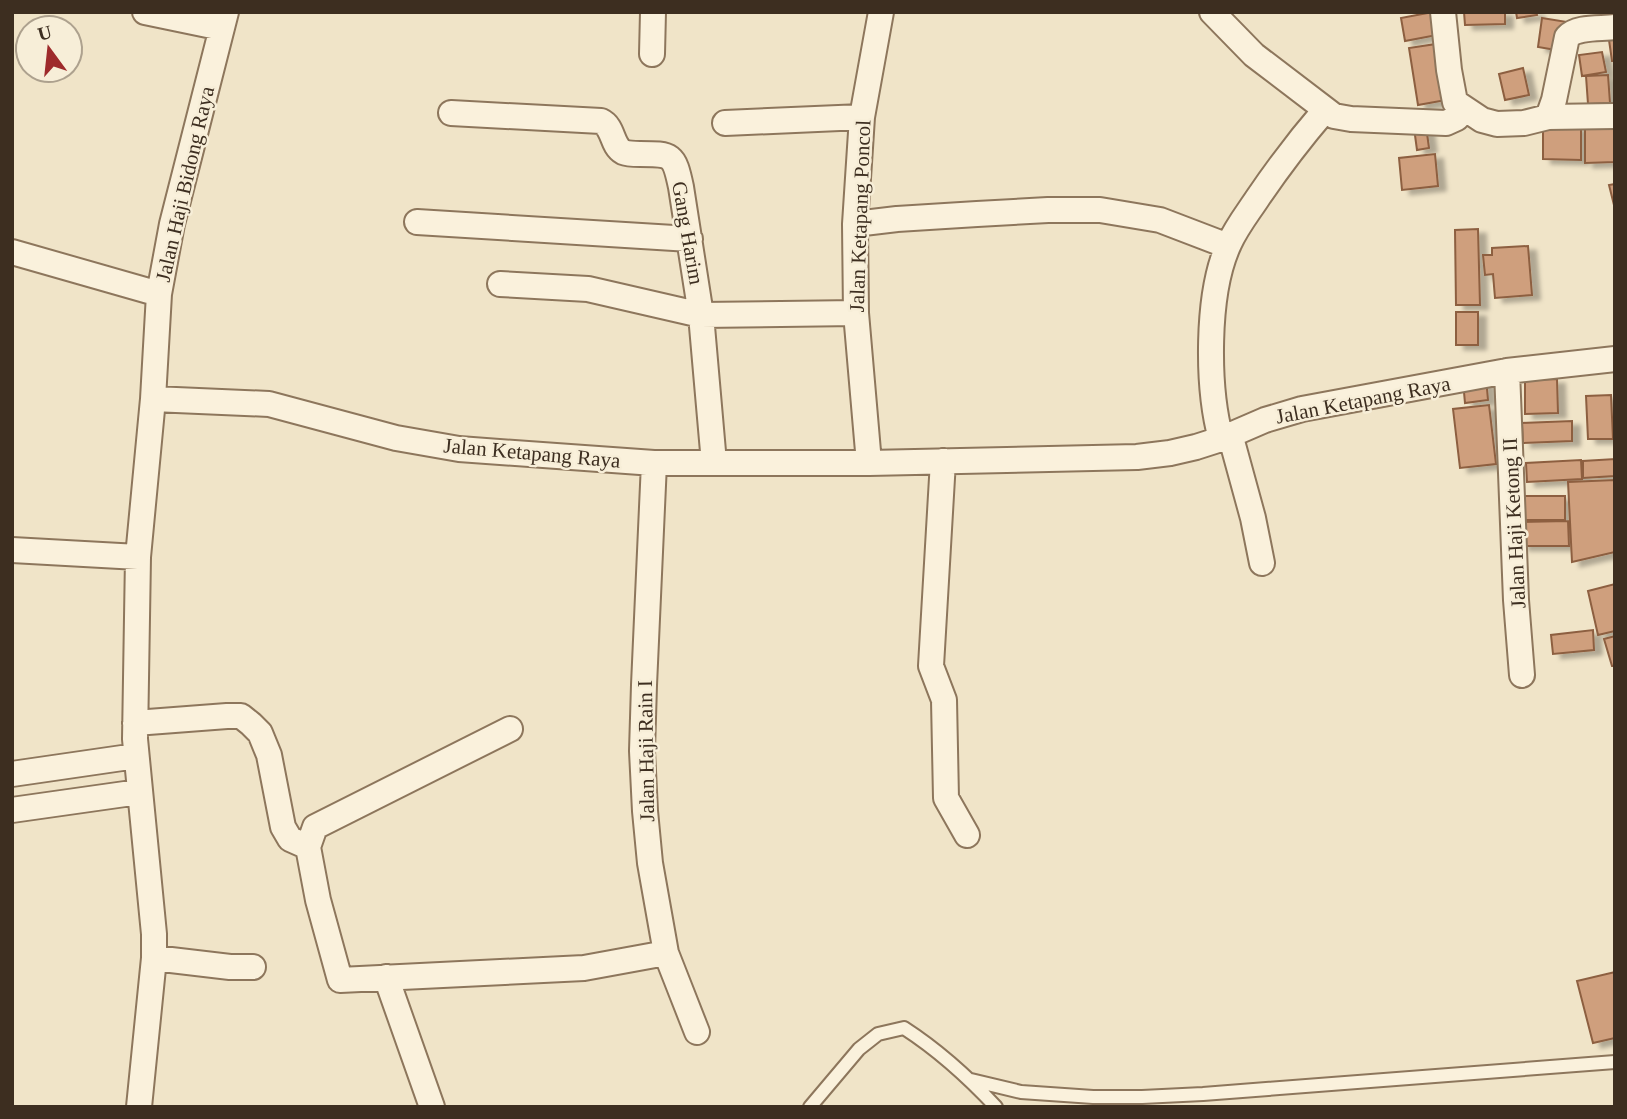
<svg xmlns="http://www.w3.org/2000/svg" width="1627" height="1119" viewBox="0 0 1627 1119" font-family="'Times New Roman',serif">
<defs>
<filter id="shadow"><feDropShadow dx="8" dy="4.5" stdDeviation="2" flood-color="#0004"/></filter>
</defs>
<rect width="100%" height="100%" fill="#f0e4c8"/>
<path fill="#cf9f7d" stroke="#8d5f41" stroke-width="2" filter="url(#shadow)" d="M1433,12L1437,35L1405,41L1401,18Z
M1464,12H1505V24L1465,25Z
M1516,12H1536L1537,15L1517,18Z
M1542,18L1567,22L1562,51L1538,47Z
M1615,32V61H1612L1608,33Z
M1436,44L1446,100L1418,105L1409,48Z
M1602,52L1606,72L1582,76L1579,55Z
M1523,68L1529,95L1505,100L1499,74Z
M1608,75L1610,103L1588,104L1586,76Z
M1615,122V162L1585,163V123Z
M1426,126L1429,148L1417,150L1414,128Z
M1543,126H1581V160L1543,159Z
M1435,154L1438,186L1402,190L1399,158Z
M1615,184V209L1609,185Z
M1478,229L1480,305H1456L1455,230Z
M1528,246L1532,295L1495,298L1493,274L1485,275L1483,255H1492V248Z
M1456,312H1478V345H1456Z
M1486,378L1488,400L1465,403L1463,381Z
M1557,379L1558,413L1525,414V380Z
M1611,395L1613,439H1588L1586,396Z
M1489,405L1496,464L1460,468L1453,409Z
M1572,421V441L1523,443L1522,423Z
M1615,459V476L1583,478V461Z
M1581,460L1582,479L1527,482L1526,463Z
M1615,480V552L1572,562L1568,482Z
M1519,496H1565V520H1519Z
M1568,521L1569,546H1521L1520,522Z
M1615,584V631L1598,635L1588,591Z
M1593,630L1594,650L1553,654L1551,635Z
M1615,636V666H1612L1604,639Z
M1615,972V1038L1593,1043L1577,981Z"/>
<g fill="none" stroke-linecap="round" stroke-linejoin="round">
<g stroke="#8d765c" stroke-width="16">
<path id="service" d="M971,1080L1021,1092L1093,1097H1142L1203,1094L1615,1062
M810,1107L859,1049L878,1034L904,1028C938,1050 968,1077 996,1107"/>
</g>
<g stroke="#8d765c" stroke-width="28">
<path id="minor" d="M145,12L222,28
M1212,12L1254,55L1334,116L1351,119L1446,123L1457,118L1464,109
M1443,12L1449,70L1455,102L1482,120L1497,124L1524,123L1548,117L1615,116
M652,54L653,12
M451,113L601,121C614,127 611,145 623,152C628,154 635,154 640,154C672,154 674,154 681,187L701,315L714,463
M1548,117L1554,100L1567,37C1577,26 1600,29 1615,27
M725,123L862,117
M417,222L690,239
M855,224L897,219L977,214L1048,210H1100L1160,220L1228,246
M12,252L159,294
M500,284L588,289L701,315L856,313
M1507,371L1516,600L1522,675
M153,399L269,404L396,438L459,449L654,463H869L1137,457L1170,453L1196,447L1221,439L1265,420L1302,409L1507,371L1615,359
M1230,434L1253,518L1262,563
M1221,439C1207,388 1206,293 1229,244C1236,228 1247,214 1257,199C1278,168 1300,139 1325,110
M943,461L931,666L944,700L946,798L967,835
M654,463L644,685L642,751L645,811L650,863L666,953L697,1032
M869,463L856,313L855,224L862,117L881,12
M12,550L138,557
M135,723L227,716H241L251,724L260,733L269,755L283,827L290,839L308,847
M510,729L315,827L308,847L318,900L340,980L584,968L666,953
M12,774L136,756
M12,810L139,792
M154,958L230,967H253
M386,977L432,1107
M139,1107L154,958V934L135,739L138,557L153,399L159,294L172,224L226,12"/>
</g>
<use href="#service" stroke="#faf1dc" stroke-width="12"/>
<use href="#minor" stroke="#faf1dc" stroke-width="24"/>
</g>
<g text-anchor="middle" stroke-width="5" stroke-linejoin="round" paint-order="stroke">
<g font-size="21" fill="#3d2e20" stroke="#f7eed8">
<text transform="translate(185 184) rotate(-77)" y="7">Jalan Haji Bidong Raya</text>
<text transform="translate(860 216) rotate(-88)" y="7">Jalan Ketapang Poncol</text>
<text transform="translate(688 233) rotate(80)" y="7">Gang Harim</text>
<text transform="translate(1363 400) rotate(-11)" y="7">Jalan Ketapang Raya</text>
<text transform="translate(532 453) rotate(5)" y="7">Jalan Ketapang Raya</text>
<text transform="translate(1514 523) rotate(-93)" y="7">Jalan Haji Ketong II</text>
<text transform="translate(646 751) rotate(-91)" y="7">Jalan Haji Rain I</text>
</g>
</g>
<rect width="1627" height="1119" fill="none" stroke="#3d2e20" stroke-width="28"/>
<g transform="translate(49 49) rotate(345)"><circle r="33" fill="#f7eed8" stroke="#ada18e" stroke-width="2"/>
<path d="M0-5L12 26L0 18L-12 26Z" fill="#9e2a2b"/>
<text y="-10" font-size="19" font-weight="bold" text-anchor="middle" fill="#3d2e20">U</text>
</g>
</svg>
